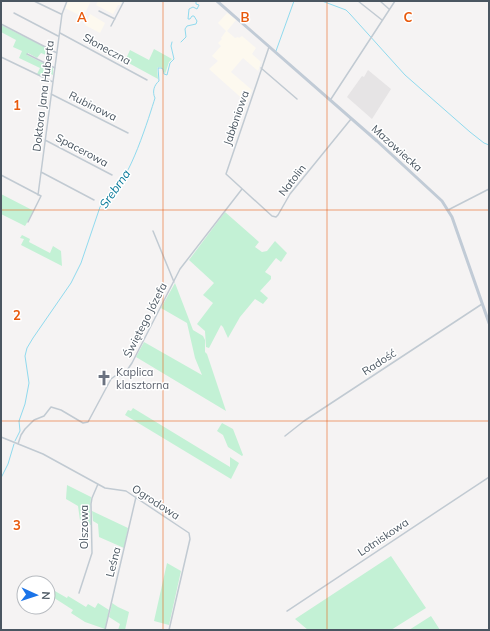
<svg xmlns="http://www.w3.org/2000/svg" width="490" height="631" viewBox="0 0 490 631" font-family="Mulish,sans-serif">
<rect width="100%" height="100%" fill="#f5f3f3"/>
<path fill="#fdf9ef" d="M68,1H91L83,17L65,8Z
M98,1H122L120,5H118L113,14L96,5Z
M227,13L236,20L227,31L235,38L238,37L239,38L242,36L256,48L252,54L261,62L258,71L243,58L231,72L252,90L247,103L209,69L218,61L212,56L221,46L218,43L222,39L221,38L226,31L218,23Z
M90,14L105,23L100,33L85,25Z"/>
<path fill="#e6e4e5" d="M368,70L391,89L372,119L347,97L362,76L364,77Z"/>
<path fill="#c3f1d5" d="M1,25L49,49L46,55L41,53L37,58L28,53L27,55L53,68V75L48,72L44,78L37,74L40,68L19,58L22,51L13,47L16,40L1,32Z
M154,49L172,59L169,62L165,74L163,69L160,67L157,68L158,79L125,61L130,50L149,60Z
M1,194L34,211L25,226L1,214Z
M225,212L259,242L255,247L262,252L267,251L275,241L287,253L281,262L276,258L265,272L271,276V279L260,291L268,298L263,304L255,299L240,317L228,338L223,327L221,325L209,348L206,347L205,331L197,324L213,303L203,295L214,283L189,260Z
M22,235L30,239L29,242L50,253L53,246L61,251L62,266L21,245L24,239L20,238Z
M175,283L193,330L203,336L205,340V352L207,354L226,411L136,357L144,342L202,375L195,358L187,323L161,308Z
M133,408L230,467V457L239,463L231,479L125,415L128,410L131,411Z
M222,423L233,429L243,455L242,456L228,447L223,435L217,431Z
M67,485L91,497L90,512L91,525L80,520L78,506L66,499Z
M92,511L128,528L124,548L99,537L98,524L93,521Z
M391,556L426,608L391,630H308L295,619Z
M167,563L181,571L169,625L154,621Z
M48,587L67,598L68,596L86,607L88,604L95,608L98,603L109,610L105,629L85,622L71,613L73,610L48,594Z
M112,603L118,607L129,612L125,630H118L120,624L109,617Z
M431,616L440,630H409Z"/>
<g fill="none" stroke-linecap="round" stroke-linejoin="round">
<path stroke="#90daee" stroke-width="1" d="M322,1L346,10L350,14L405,75L470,132L484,143L489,145
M181,42L186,37L185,29L187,26L196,24L197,21L194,16H192L190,19H188L189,9L193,7L197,9L199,5L196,4V1
M276,51L294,1
M15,441L20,431L19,421L25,404L29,383L25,356L27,348L33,338L71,283L81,263L100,207L112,189C128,186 150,114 155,98C152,92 154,85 159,81L158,68H161L163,69L164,74L167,75L170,63L174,59L171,46L172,42
M1,478L8,464L14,444"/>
<path stroke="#c1cad2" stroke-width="1.5" d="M34,1L61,14
M358,1L382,20
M380,1L389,9
M99,11L115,19
M14,13L58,36
M1,24L57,53
M111,26L124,1
M60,33L147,80
M269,47L226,174L272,216L276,217L278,215L290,194L351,119
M27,54L55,68
M1,57L53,82
M261,68L297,99
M51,94L128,133
M331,99L395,1
M45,140L112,175
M41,172L94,200
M1,175L41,196L28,222
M489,190V200
M38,195L62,14L67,1
M448,210L489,189
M153,231L174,282
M285,436L304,421L482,304
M1,437L43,454L105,488L126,491L189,533L190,539L169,630
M18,444L21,435L25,429L34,420L44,416L51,407L61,410L83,423L88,422L111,379L115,376H123L132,363L180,269L242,189
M79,593L92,553L91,504L92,498L98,484
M287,611L489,477
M105,630L136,497"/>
<path stroke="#c1cbd6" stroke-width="3" d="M217,1L377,141L442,201L452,217L489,323"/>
</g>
<path fill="none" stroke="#e8590c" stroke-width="1" stroke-opacity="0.55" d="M163,1V630M327,1V630M1,210H489M1,421H489"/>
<defs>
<g id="church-bare" transform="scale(1.2)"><path d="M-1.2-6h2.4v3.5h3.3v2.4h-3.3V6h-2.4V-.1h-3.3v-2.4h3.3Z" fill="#6b7280" stroke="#fff" stroke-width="2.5" paint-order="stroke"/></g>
</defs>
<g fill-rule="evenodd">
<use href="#church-bare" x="104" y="378"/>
</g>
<g text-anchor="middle" stroke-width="3" stroke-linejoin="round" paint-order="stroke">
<g font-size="11" fill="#4a5661" stroke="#fff">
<text transform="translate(107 49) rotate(29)" y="4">Słoneczna</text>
<text transform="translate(43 96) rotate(-83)" y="4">Doktora Jana Huberta</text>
<text transform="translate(93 106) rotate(27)" y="4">Rubinowa</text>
<text transform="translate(236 118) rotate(-71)" y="4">Jabłoniowa</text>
<text transform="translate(397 148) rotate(42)" y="4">Mazowiecka</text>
<text transform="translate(82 150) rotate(28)" y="4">Spacerowa</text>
<text transform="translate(292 180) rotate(-52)" y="4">Natolin</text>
<text transform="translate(145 320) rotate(-63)" y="4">Świętego Józefa</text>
<text transform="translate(379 362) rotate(-33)" y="4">Radość</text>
<text transform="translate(156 502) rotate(33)" y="4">Ogrodowa</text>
<text transform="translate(84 527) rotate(-90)" y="4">Olszowa</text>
<text transform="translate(383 537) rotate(-34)" y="4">Lotniskowa</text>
<text transform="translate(113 562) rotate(-76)" y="4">Leśna</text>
</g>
<g font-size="11" fill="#5b616d" stroke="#fff" text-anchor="start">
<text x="116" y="376">Kaplica<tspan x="116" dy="13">klasztorna</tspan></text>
</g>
<g font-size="12" font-style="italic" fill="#0c7c9b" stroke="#fff">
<text transform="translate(115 189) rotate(-55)" y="4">Srebrna</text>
</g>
</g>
<g font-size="13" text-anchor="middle" font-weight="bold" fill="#e8590c" stroke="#fff" stroke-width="3" stroke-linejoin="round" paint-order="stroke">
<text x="82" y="22">A</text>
<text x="245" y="22">B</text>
<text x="408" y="22">C</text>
<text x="17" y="110">1</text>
<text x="17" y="320">2</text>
<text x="17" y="530">3</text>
</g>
<rect width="490" height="631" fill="none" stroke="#4a5661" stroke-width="4"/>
<g transform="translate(36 595) rotate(93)"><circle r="19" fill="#ffffff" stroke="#b7bbc0"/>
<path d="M0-3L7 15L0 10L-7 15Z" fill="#1a73e8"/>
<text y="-6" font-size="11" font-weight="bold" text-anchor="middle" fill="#4a5661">N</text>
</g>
</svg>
